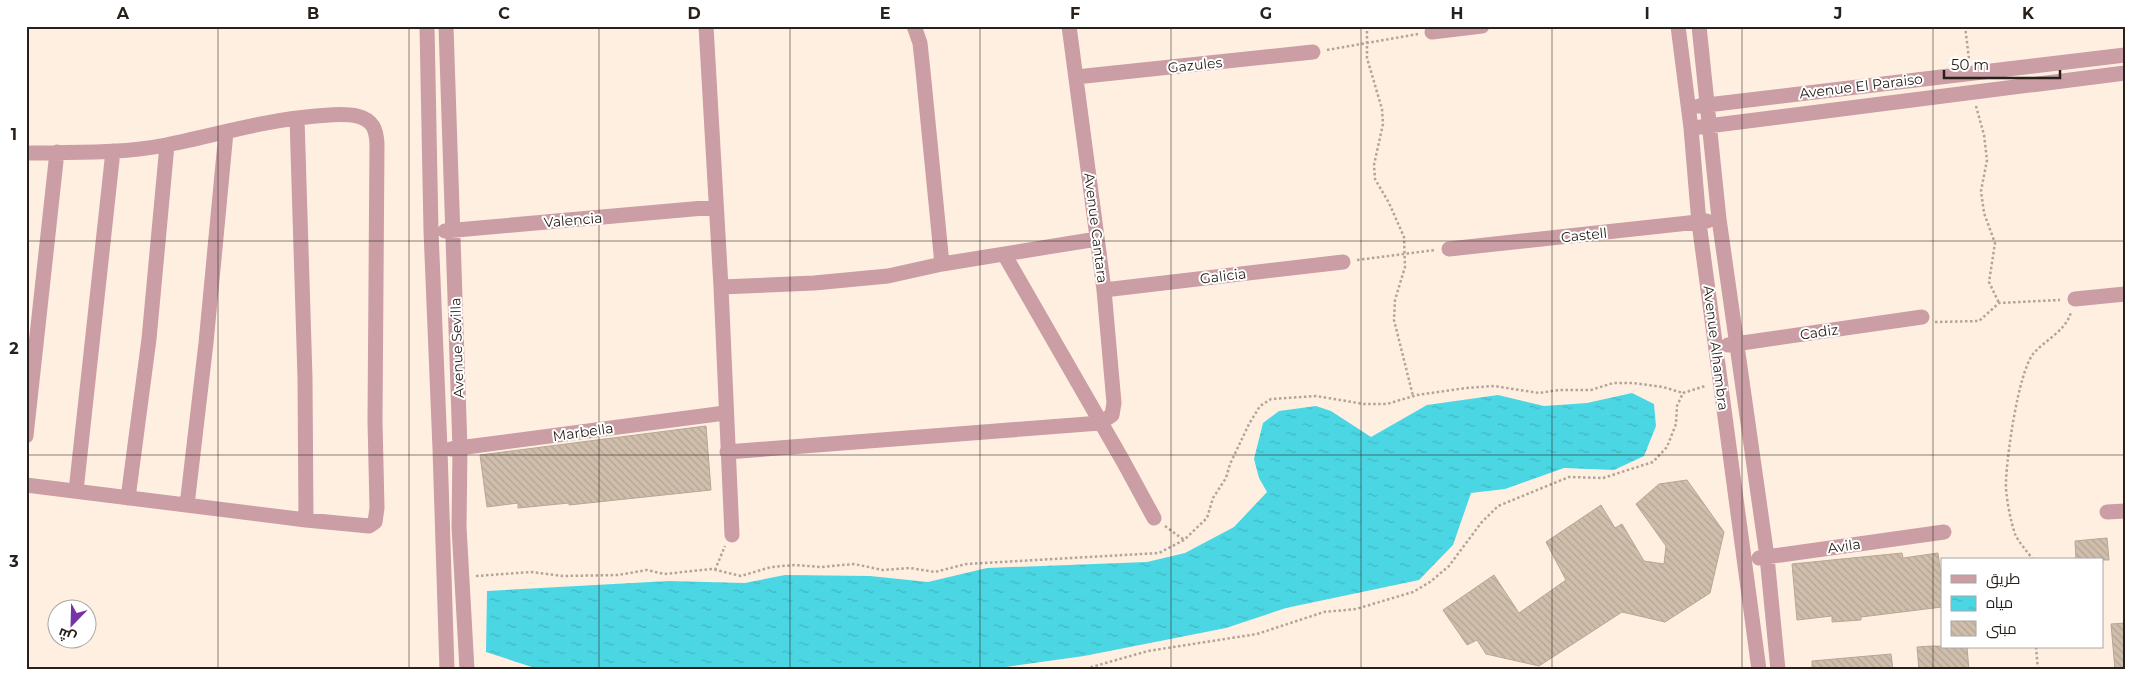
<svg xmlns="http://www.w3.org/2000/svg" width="2151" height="696" viewBox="0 0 2151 696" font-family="Montserrat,Cairo,sans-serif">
<defs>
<pattern id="water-ripples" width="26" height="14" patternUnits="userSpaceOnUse" patternTransform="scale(1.25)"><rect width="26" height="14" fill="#4bd6e3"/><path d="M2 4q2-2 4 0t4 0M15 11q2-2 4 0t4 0" fill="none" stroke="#42b7c2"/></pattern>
<pattern id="building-back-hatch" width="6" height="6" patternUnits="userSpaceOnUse" patternTransform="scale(1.25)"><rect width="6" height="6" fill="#d0beac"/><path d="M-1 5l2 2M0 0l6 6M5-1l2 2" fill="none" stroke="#b3a393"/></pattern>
</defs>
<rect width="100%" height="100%" fill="#ffefe1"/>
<path fill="url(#water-ripples)" d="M1632,393L1654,404L1656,426L1644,456L1614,470L1564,468L1505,489L1471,493L1453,545L1419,580L1286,608L1226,628L1084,656L985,670H541L486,652L487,591L669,581L745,583L785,575L870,576L928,582L987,568L1147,562L1185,553L1234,527L1267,492L1259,478L1254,459L1263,423L1279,411L1316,406L1331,411L1371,437L1427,405L1498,395L1544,406L1587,403Z"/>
<path fill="url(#building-back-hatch)" stroke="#b9a695" d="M706,426L711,490L569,505V503L518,508V503L487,507L480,455Z
M1687,480L1724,532L1710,593L1665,622L1622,612L1539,666L1486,654L1477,640L1467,645L1443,610L1494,575L1519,613L1566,580L1546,542L1601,505L1615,528L1622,524L1644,561L1664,564L1666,546L1636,504L1659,484Z
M2107,538L2109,560H2076L2075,541Z
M1902,553L1903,558L1938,553L1942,583V607L1861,617V620L1832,622V616L1797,620L1792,564Z
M2125,623V670H2115L2111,624Z
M1932,646L1967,647L1969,670H1919L1917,647Z
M1891,654L1893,670H1812V661Z"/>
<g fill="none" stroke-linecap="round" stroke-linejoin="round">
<path stroke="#b1a499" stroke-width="2.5" stroke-dasharray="2.5 2.5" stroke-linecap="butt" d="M1367,26V58L1382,109L1383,124L1374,165L1375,179L1389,203L1404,237L1405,267L1395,300L1394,320L1413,396
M1965,26L1969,59
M1327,50L1418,34
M1976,106L1984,135L1987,160L1981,191L1984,213L1995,243L1989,282L1999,303
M1357,260L1435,250
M1935,322L1979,321L1999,303L2060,300
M1165,526L1184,540
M2033,560C2028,552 2019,543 2015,534C2011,523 2005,494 2006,481C2007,455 2018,374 2033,354C2045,340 2066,331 2071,312
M715,570L725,546
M476,576L531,572L563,576L618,575L647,570L664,574L712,569L741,576L771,567L795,565L821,567L854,564L883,570L910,568L935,572L966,564L1159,553L1184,540L1207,518L1213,498L1226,478L1230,464L1249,424L1260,406L1271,399L1316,396L1364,404H1387L1417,395L1466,388L1494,386L1539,393L1559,390H1591L1613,383H1633L1663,387L1683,393
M2036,647L2038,670
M1081,670L1148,651L1257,634L1324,612L1356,609L1413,592L1430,582L1449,566L1481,523L1498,506L1569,477L1603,478L1653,462L1667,447L1676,424L1677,406L1683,393L1705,386"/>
<path stroke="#ca9ea4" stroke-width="15" d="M427,26L431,231L440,449L447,670
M446,26L460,449L459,527L467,670
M706,26L721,287L732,535
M914,26L920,43L923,71L942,264
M1069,26L1104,290L1114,403L1112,415L1100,423
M1678,26L1691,128L1699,223L1759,670
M1699,26L1719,219L1767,557L1778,670
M1432,32L1482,26
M1076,77L1313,52
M1699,106L2125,55
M297,118L305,378L306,520
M1700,127L2125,73
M26,153C73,152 121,154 166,145C216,135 265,120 316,116C330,115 344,113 357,116C373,120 376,129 377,143L375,421L377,508L375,522L369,526L306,520L26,485
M445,231L715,207
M1449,249L1707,221
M1004,254L1123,461L1154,518
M721,287L814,283L888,276L942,264L1097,239
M1104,290L1343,262
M2075,299L2125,294
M1728,345L1922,317
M26,436L57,152
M451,449L725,413
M727,452L1100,423
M76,491L113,151
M128,498L149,339L167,145
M187,505L206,343L226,132
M2107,512L2125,511
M1759,558L1944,532"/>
</g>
<path fill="none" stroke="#28211b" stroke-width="1" stroke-opacity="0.55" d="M218,26V670M409,26V670M599,26V670M790,26V670M980,26V670M1171,26V670M1361,26V670M1552,26V670M1742,26V670M1933,26V670M26,241H2125M26,455H2125"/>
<g text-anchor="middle" stroke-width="4" stroke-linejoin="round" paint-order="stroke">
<g font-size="14" fill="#28211b" stroke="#fff">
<text transform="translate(1195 65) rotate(-6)" y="5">Gazules</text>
<text transform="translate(1861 86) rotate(-7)" y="5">Avenue El Paraiso</text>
<text transform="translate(573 220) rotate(-5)" y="5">Valencia</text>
<text transform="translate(1096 228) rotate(83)" y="5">Avenue Cantara</text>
<text transform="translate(1584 235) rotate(-6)" y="5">Castell</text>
<text transform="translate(1223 276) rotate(-7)" y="5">Galicia</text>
<text transform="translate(1819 332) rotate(-8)" y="5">Cadiz</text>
<text transform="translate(457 348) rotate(-92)" y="5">Avenue Sevilla</text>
<text transform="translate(1716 348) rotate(83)" y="5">Avenue Alhambra</text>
<text transform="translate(583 432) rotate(-8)" y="5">Marbella</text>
<text transform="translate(1844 546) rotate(-8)" y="5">Avila</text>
</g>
</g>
<rect width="2151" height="696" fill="none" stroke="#ffffff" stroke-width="55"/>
<rect x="1941" y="558" width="162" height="90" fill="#ffffff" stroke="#a9a6a4"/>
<rect x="1951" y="575" width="25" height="8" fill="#ca9ea4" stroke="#a9a6a4"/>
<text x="1986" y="584" font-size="15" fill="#28211b">طريق</text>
<rect x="1951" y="596" width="25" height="15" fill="url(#water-ripples)" stroke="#a9a6a4"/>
<text x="1986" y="608" font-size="15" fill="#28211b">مياه</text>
<rect x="1951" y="621" width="25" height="15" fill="url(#building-back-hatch)" stroke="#a9a6a4"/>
<text x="1986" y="634" font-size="15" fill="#28211b">مبنى</text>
<g transform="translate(72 624) rotate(203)"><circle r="24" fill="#ffffff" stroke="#a9a6a4"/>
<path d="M0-4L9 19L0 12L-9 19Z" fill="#7533a7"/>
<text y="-8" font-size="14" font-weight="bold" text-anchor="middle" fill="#28211b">ش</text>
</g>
<path d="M1944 70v8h116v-8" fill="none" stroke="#28211b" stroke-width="2.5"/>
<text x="1951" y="70" font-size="15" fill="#28211b" stroke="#ffffff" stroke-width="4" paint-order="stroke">50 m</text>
<rect x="28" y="28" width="2096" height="640" fill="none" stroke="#28211b" stroke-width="2"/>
<g font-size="16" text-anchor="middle" font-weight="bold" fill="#28211b">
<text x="123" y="19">A</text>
<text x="313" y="19">B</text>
<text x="504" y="19">C</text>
<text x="694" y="19">D</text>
<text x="885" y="19">E</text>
<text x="1075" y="19">F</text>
<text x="1266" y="19">G</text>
<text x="1457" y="19">H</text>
<text x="1647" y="19">I</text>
<text x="1838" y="19">J</text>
<text x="2028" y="19">K</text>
<text x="14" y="140">1</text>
<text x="14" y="354">2</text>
<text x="14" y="567">3</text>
</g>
</svg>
